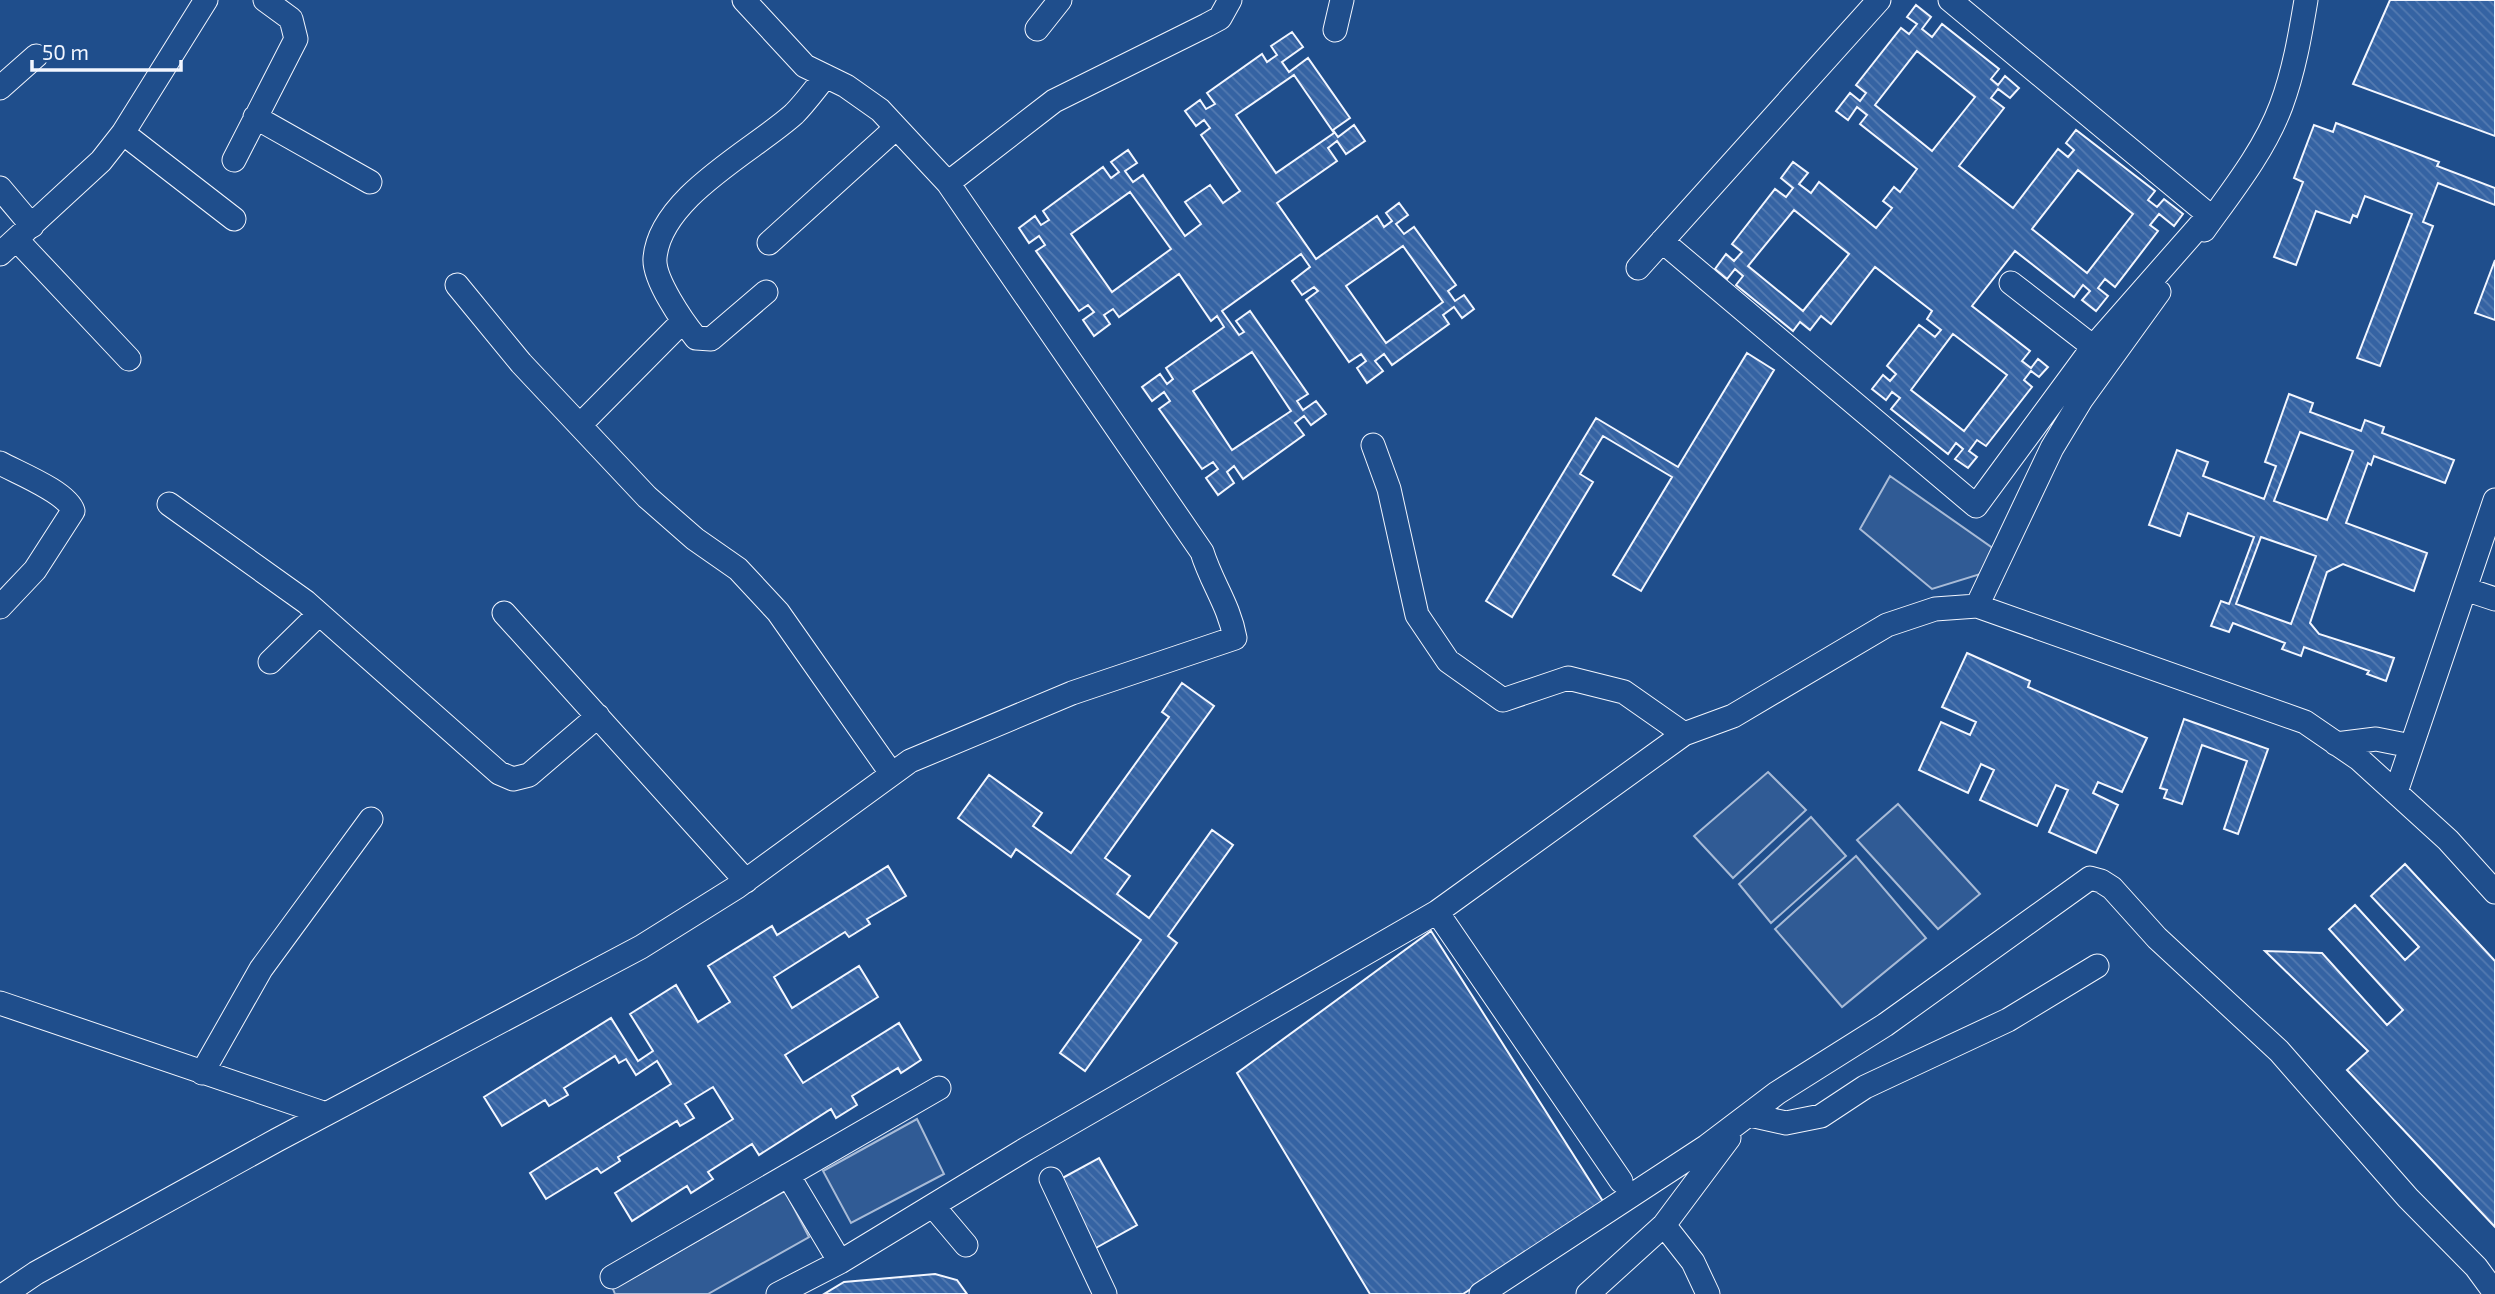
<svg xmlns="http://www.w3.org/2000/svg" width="2495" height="1294" viewBox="0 0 2495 1294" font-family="'Exo 2',sans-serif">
<defs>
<pattern id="building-back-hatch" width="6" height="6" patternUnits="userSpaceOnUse" patternTransform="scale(1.75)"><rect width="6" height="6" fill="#3563a3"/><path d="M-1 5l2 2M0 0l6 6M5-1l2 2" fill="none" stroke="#537ab1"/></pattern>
</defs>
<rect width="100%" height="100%" fill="#1f4e8c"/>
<path fill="#305b95" stroke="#a8bbd7" stroke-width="2" d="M1890,476L1994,549L1987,572L1932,589L1860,529Z
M1768,772L1806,810L1733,878L1694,836Z
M1898,804L1980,894L1938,929L1857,840Z
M1811,817L1846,856L1771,923L1739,884Z
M1856,856L1926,938L1842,1007L1775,929Z
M917,1119L944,1174L851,1223L823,1171Z
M785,1191L809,1237L708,1294H615L613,1289Z"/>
<path fill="url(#building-back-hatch)" stroke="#f2f6ff" stroke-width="2" fill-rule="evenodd" d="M2390,0H2495V136L2353,84Z
M1916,5L1931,17L1922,29L1932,37L1942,24L1999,69L1991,79L1998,85L2005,76L2019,88L2010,98L1998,89L1991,98L2004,108L1959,166L2013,208L2058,149L2068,157L2074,150L2066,143L2076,130L2155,191L2148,200L2157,207L2164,199L2183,214L2174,226L2159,214L2150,225L2158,231L2115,287L2105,279L2098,288L2108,296L2096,311L2082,300L2090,291L2083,285L2074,297L2015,251L1972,306L2030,351L2022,361L2031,368L2038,359L2048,367L2039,377L2031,371L2024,380L2032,387L1986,446L1977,440L1969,451L1977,457L1968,468L1955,459L1963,449L1956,443L1948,454L1891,409L1900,398L1892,392L1886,400L1872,389L1883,375L1890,381L1896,374L1887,366L1919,325L1935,337L1941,330L1927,319L1932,311L1875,267L1831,324L1821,316L1810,330L1800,322L1793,331L1736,285L1743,276L1735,269L1727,279L1715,269L1726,254L1734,261L1742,252L1732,244L1775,189L1786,197L1793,188L1781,178L1793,162L1808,173L1799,184L1811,193L1819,182L1876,228L1892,208L1883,201L1894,187L1900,192L1917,169L1860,124L1867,115L1857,107L1848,120L1836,111L1850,93L1860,101L1866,93L1856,85L1901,28L1909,34L1917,24L1907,17ZM1917,51L1975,97L1932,151L1875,105ZM2078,170L2133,214L2087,273L2032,229ZM1794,210L1849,254L1803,311L1748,266ZM1953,334L2007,375L1964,431L1911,390Z
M1292,32L1303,47L1282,62L1289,72L1308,58L1350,118L1333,130L1338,137L1354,125L1365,141L1346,154L1337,141L1328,148L1337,161L1277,203L1316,259L1377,216L1384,227L1392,221L1386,213L1399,203L1408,215L1396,224L1404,234L1414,227L1456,285L1448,291L1455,301L1464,295L1474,309L1462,318L1454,307L1443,315L1449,324L1392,365L1384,354L1375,361L1383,371L1367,383L1357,368L1366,361L1361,354L1349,362L1306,300L1318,291L1314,287L1302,295L1292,281L1310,267L1301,254L1222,311L1239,335L1244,332L1236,321L1250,311L1308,394L1297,401L1303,410L1316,401L1326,414L1311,425L1304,416L1295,423L1304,435L1243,479L1234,466L1227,472L1234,483L1218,495L1206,478L1218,469L1213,462L1202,469L1159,409L1170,401L1164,392L1152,401L1142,387L1160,374L1167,384L1173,379L1166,368L1224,327L1217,316L1211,321L1179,274L1119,317L1113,309L1104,315L1110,324L1094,336L1083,320L1094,312L1088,305L1079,311L1036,251L1045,245L1039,236L1029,243L1019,228L1035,216L1041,225L1049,220L1043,211L1103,167L1111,178L1119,172L1111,162L1128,150L1137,163L1125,171L1133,182L1143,175L1185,236L1201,224L1185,202L1210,185L1223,203L1240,191L1201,135L1210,128L1204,120L1196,126L1185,111L1200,100L1206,109L1215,104L1207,93L1262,54L1267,62L1277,55L1271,46ZM1294,75L1334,133L1276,173L1236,115ZM1130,192L1171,249L1112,292L1071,234ZM1403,246L1443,302L1386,343L1346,286ZM1252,352L1291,411L1232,450L1193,391Z
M2336,123L2439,162L2437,166L2495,188V205L2438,183L2423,222L2433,226L2380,366L2357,358L2412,214L2365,196L2357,217L2353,215L2350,223L2316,211L2296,265L2274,257L2303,182L2294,178L2314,125L2333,132Z
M2495,260V320L2475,313Z
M1747,353L1774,370L1641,591L1613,575L1672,477L1603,436L1580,474L1593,482L1512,617L1486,601L1596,418L1678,467Z
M2289,394L2313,403L2310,412L2361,431L2365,420L2384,427L2382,433L2454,460L2445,483L2374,456L2371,465L2368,463L2346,523L2427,553L2414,591L2343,564L2327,572L2310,623L2319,634L2394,658L2386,681L2367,674L2369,671L2304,647L2301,656L2282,649L2285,643L2233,623L2229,632L2211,626L2221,601L2229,604L2254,537L2188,513L2180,536L2149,525L2177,450L2208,462L2203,476L2264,499L2276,466L2265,462ZM2300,432L2353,451L2327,520L2274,501ZM2261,537L2316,556L2291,624L2236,604Z
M1967,653L2030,681L2028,687L2147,738L2122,792L2098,782L2093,793L2118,805L2096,853L2049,832L2068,790L2056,785L2037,826L1980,800L1994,770L1981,764L1968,793L1919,770L1941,722L1970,735L1976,722L1942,707Z
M1182,683L1214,706L1105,858L1130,876L1117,894L1149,918L1212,830L1233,845L1168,936L1177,943L1085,1071L1060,1053L1141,940L1016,849L1011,857L958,818L989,775L1042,813L1033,826L1071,853L1169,717L1162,712Z
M2184,719L2268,749L2238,834L2224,829L2247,761L2202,745L2182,804L2164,798L2167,790L2160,788Z
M2405,864L2495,961V1227L2347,1070L2368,1051L2265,951L2322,953L2387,1025L2403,1010L2329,929L2355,905L2405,960L2419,947L2371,896Z
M888,866L906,896L867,919L870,924L849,937L845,932L774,977L792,1008L859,966L878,997L785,1055L803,1083L899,1023L921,1060L901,1073L898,1068L852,1096L857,1105L836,1118L831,1109L759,1155L752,1144L708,1172L713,1179L691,1193L687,1186L632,1221L615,1193L733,1119L713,1087L685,1104L694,1118L680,1126L677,1121L618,1157L620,1161L601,1173L597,1168L546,1199L530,1173L671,1084L657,1061L636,1075L626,1059L619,1063L615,1056L564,1088L568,1095L549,1106L545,1100L502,1126L484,1097L611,1018L638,1061L653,1051L630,1014L676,985L698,1022L730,1002L708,966L772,926L777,935Z
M1431,931L1604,1203L1463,1294H1370L1237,1073Z
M1099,1158L1137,1225L1094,1249L1057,1181Z
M935,1274L957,1280L967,1294H824L844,1282Z"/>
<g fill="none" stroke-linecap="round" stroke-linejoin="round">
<g stroke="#f2f6ff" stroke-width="25">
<path id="minor" d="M1037,29L1060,0
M1335,30L1342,0
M0,88L36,56
M255,117L370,182
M123,133L234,219
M234,160L296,39L291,19L265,0
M948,183L1054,101L1207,25L1220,18L1230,0
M0,188L32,226
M2204,230C2232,191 2264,151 2281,106C2294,71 2300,36 2306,0
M17,240L129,359
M1662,241L1976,506L2093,347L2209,215L1950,0
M769,243L896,128
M0,254L101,161L123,133L206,0
M1638,268L1879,0
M2011,283L2105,356
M457,285L521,363L647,497L695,539L738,569L778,612L891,773
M766,292L711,339L696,338C683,322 653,279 655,258C660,197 753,151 794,114C805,103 815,89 825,77
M580,425L683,321
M1373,445L1389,489L1417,615L1448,661L1503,700L1568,678L1624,692L1684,734
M0,463C18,473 67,492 73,511L35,570L0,607
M169,504L306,602L499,773L513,779L529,775L598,716
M2465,589L2495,599
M1977,606L2052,448L2081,400L2159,292
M504,613L746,881
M270,662L319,614
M2336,744L2376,739L2411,746
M2396,792L2495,500
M1437,912L1621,1181
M0,1003L326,1114
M202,1073L261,969L371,819
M1750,1115L1786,1123L1821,1116L1865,1087L2008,1020L2097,966
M788,1175L840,1262
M1051,1179L1105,1294
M933,1206L966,1245
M1664,1225L1693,1262L1708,1294
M612,1277L939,1088
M5,1294L36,1273L277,1140L641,947L737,887L910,761L1072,693L1235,638C1229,605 1212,584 1202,552L948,183L880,110L846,86L805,66L744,0
M778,1294L840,1262L1026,1149L1437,912L1684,734L1733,716L1887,625L1935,609L1977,606L2305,722L2359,759L2448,840L2495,892
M1481,1294L1707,1146L1777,1093L1885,1025L2090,878L2101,881L2112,888L2157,938L2279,1051L2408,1198L2476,1267L2495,1293
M1588,1294L1664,1225L1729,1138"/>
</g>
<use href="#minor" stroke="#1f4e8c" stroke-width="23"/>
</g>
<path d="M32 60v10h149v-10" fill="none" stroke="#f2f6ff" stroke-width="3.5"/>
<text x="42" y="60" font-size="21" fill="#f2f6ff" stroke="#1f4e8c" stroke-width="5" paint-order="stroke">50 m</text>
</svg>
